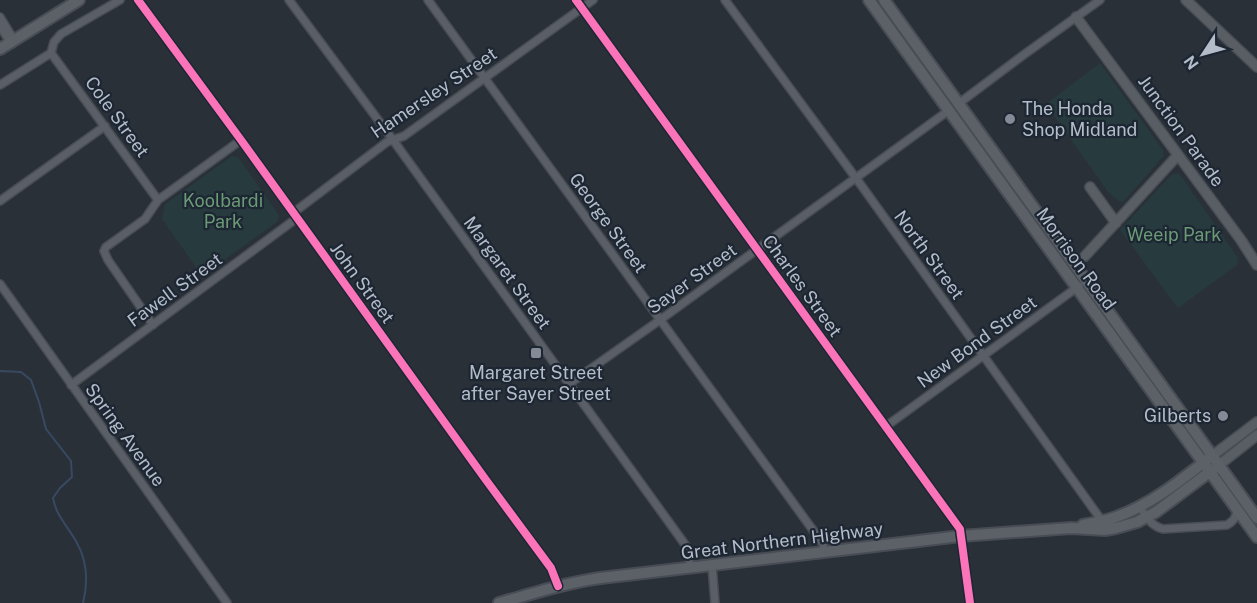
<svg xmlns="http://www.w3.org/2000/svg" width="1257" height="603" viewBox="0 0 1257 603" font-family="'Public Sans',sans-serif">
<rect width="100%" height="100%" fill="#2a3038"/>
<path fill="#273a3e" d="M1100,63L1163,150V157L1123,202L1119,201L1108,192L1046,104Z
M232,156L238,157L279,215L277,222L202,276L162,219L165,204Z
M1179,173L1238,258L1237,265L1178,308L1120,230L1171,175Z"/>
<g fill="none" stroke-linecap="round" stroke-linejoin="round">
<path stroke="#384963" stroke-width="2" d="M0,371L21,372L31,380L39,402L46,429L71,461L72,477L60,488L53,498C56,516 69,528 77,543C87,561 88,583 83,603"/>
<g stroke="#484c53" stroke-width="10">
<path id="street" d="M138,0L241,140L486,480L551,568L558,586
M289,0L393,140L689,550L690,568
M428,0L823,544L824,553
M576,0L960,529L970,603
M725,0L861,185L1102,521L1104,524
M0,17L14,40
M0,26L10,42
M51,53L158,200
M0,85L51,53L54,42L61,34L120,0
M958,104L1022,56L1100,0
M0,201L105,126
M293,213L387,142L404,136L593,0
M0,284L227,603
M153,325L108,260L104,251L106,247L145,219L158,200L241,140
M569,384L660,320L948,111
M71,385L297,218
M885,427L1079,286
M1140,507C1146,516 1151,526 1163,529L1227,525C1234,521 1236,517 1237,510
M712,565L715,603"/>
</g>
<g stroke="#484c53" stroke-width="12">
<path id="secondary" d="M1186,0L1257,67
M1076,17L1241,240L1257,265
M1090,187L1116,223
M1085,256L1178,155
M1212,456L1257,422
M1219,465L1257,435"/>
</g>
<g stroke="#484c55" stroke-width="14">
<path id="primary" d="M869,0L1257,537
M884,0L1257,518
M0,49L79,0
M1083,525C1094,523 1105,521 1116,517C1150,505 1180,481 1208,459
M499,603C535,593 571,581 609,577L961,536L1071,528L1105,530L1116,528L1137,522L1156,512L1219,465"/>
</g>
<use href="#street" stroke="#5a5e66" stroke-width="7"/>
<use href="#secondary" stroke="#595d64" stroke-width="9"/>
<use href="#primary" stroke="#5c6168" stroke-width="10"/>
<g stroke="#1d2633" stroke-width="11">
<path id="cycleway" d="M138,0L241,140L486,480L551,568L558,586
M576,0L960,529L970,603"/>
</g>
<use href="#cycleway" stroke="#fb73b8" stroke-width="8"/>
</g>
<g fill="#848b96" stroke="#1d2633" stroke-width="2">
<circle cx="1010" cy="119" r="6"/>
<rect x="530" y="347" width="12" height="12" rx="3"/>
<circle cx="1223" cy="416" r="6"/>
</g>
<g text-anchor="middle" stroke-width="4.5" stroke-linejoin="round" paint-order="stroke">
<g font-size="18" fill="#b4bcc9" stroke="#1d2633">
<text transform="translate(434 93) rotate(-34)" y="6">Hamersley Street</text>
<text transform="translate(117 117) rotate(54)" y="6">Cole Street</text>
<text transform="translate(1181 131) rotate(54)" y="6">Junction Parade</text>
<text transform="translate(608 223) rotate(54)" y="6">George Street</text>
<text transform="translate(929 255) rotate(54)" y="6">North Street</text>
<text transform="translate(1076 259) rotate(54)" y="6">Morrison Road</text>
<text transform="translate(507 273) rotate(54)" y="6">Margaret Street</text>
<text transform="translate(692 279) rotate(-36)" y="6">Sayer Street</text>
<text transform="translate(362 283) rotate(54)" y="6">John Street</text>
<text transform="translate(802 286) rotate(54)" y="6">Charles Street</text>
<text transform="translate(175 290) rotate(-36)" y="6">Fawell Street</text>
<text transform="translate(977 342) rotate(-36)" y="6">New Bond Street</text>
<text transform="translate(125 435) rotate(54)" y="6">Spring Avenue</text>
<text transform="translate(782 541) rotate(-7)" y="6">Great Northern Highway</text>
</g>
<g font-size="18" fill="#b4bcc9" stroke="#1d2633" text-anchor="start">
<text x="1022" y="115">The Honda<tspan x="1022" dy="21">Shop Midland</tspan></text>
<text x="536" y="379" text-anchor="middle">Margaret Street<tspan x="536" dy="21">after Sayer Street</tspan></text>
<text x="1211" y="422" text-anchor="end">Gilberts</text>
</g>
<g font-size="18" fill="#6b9a76" stroke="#1d2633">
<text x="223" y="207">Koolbardi<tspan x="223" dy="21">Park</tspan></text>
<text x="1174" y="241">Weeip Park</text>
</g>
</g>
<g transform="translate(1203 54) rotate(234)" stroke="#1d2633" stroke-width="4.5" paint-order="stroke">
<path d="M0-4.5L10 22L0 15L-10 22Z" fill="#b4bcc9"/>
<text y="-9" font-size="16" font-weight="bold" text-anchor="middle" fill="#b4bcc9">N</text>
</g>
</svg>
